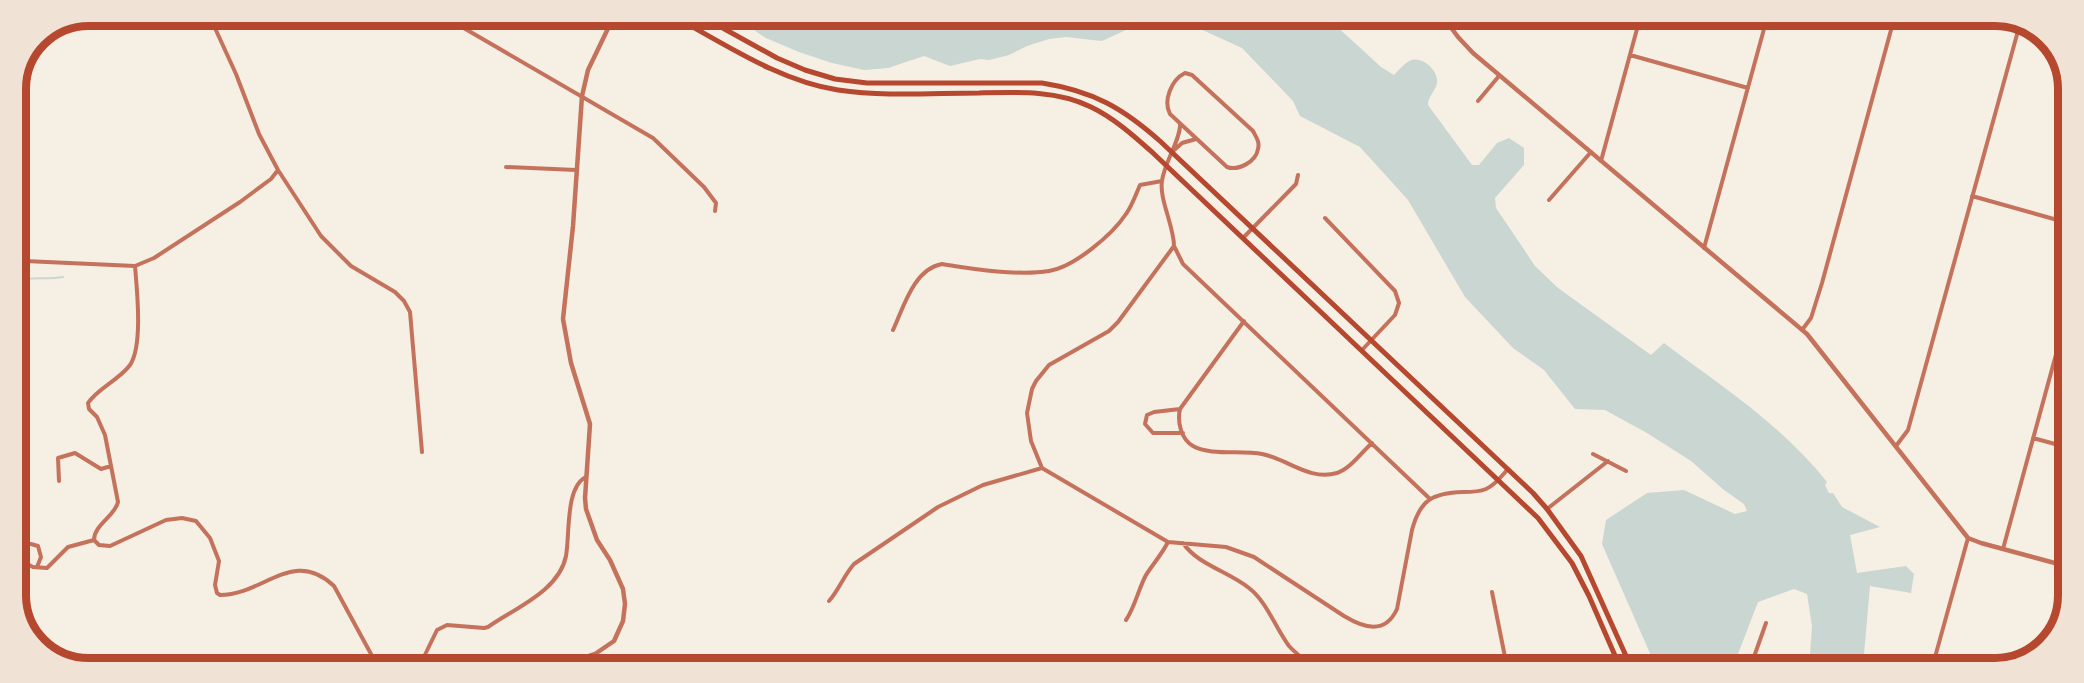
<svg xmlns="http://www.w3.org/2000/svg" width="2084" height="683" viewBox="0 0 2084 683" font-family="Jost,sans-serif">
<rect width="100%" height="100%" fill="#f6efe4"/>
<path fill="#c9d6d2" d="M737,16L1154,17L1102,41L1066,37L1049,39L1027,46L1009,55L989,60L980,59L950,66L924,56L888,68L864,70L832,63L799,52L766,38L739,20Z
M1174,17H1337L1333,23L1381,67L1394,75C1399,70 1405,62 1412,60C1424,57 1439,72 1437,83C1435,92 1428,96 1428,105L1472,165H1479L1497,143L1509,138L1524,148V165L1495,198L1496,208L1535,266L1558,288L1651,355L1664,343C1721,386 1782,425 1827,482L1825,485L1829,493H1833L1842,507L1880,527L1850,535L1857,573L1906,566L1914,574L1911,593L1870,586L1864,654L1878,658L1876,668H1809L1812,626L1807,594L1794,589L1758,602L1733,667H1656L1602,544L1606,520L1647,493L1684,490L1735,514L1747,511L1744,504L1724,490L1691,461L1647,433L1605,410L1575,409L1544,370L1513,348L1465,297L1408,200L1360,147L1300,116L1293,101L1242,48Z"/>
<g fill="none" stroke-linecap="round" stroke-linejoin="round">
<path stroke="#c9d6d2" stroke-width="2" d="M15,281C31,276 46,280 63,277"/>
</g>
<path fill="#bf614a" d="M1999,654L2021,659L1999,667L1996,666Z"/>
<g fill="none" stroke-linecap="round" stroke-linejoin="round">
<path stroke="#c5725c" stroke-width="4" d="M209,15L236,74L259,134L278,170L321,236L351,266L395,292L404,301L410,312L422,452
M443,16L653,138L704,187L716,203L715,211
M1396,18H1397
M1630,55L1748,88
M1185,73L1192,75L1253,131C1256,137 1260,142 1258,149C1256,162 1238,171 1227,167L1170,114C1163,101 1171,80 1185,73Z
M1478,101L1499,76
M1180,124C1181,139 1164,163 1162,181C1159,199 1174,226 1174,246L1118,322L1109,331L1049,365L1036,381L1032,389L1027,413L1031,441L1042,468L1168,542L1226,547L1254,557L1344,616C1364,628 1385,635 1397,609L1412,530C1420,500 1432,493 1463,492C1471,492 1479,492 1486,489C1495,485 1501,477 1507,470
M1172,152L1182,143L1196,139
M1601,161L1640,18
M506,167L576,170
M1972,196L2068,223
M1549,200L1591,152
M1325,218L1395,291L1399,303L1395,315L1362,350
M1243,238L1296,184L1298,175
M1174,246L1183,264L1429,498
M1704,248L1767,18
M15,263L25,261L135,266L154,258L240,202L271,179L278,170
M135,266C137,290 143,346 130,365C119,380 98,388 88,403L89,409L97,417L105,435L118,502C115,516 94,525 94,540L99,545L110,546L166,520L182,518L196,521L210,538L219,561L215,585L217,593L220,595C264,595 293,547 334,586L377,665
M1244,321L1180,409C1177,422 1181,439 1193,446C1210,456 1242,450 1262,454C1288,459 1309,481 1337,473C1350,469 1362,452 1372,443
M893,330C904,306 914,269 942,264C974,269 1017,276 1049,271C1074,267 1112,235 1126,214C1132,206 1136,194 1140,185L1162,181
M1802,330L1811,318L1822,283L1894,19
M1180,409L1154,412L1147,415L1145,424L1153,433H1183
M2033,438L2066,447
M1896,446L1908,430L2021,20
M1593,454L1626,471
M59,481L58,458L75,453L101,469L111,466
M1547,509L1608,461
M1183,543C1198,565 1228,571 1249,588C1267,602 1275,627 1289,646C1296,654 1306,661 1314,667
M31,544L38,546L41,557L37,567
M2003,549L2067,314
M25,563L33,567L47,568L68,547L94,540
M1492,592L1507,667
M829,601C839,590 844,575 854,564L938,507L983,485L1042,468
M1126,620C1135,607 1138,590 1146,575C1153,564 1162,554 1168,542
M2062,622L2065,611
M420,665L437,630L447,625L484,628L488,627C515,608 559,591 566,556C570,535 565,487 586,477
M1750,668L1766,623
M1932,668L1968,538"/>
<path stroke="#c5725c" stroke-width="4.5" d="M1444,18L1458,37L1473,53L1807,334L1968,538L1981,543L2066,566
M562,665L595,654L614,641L623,621L625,604L623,589L610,560L597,540L586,509L585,498L590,424L571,363L563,319L573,226L582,96L588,70L614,16"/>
<path stroke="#b5482f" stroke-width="5" d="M673,16C725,44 779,81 838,90C885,97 933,93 979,93C1016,92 1057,90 1091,107C1114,118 1134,136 1153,153L1538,518L1572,563L1589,596L1620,667
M701,16L777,58L805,70L835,79L867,83H1042C1093,91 1123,108 1161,142L1533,493L1547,509L1581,556L1631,667"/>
</g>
<path d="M0 0H2084V683H0ZM89 26H1995A63 63 0 0 1 2058 89V595A63 63 0 0 1 1995 658H89A63 63 0 0 1 26 595V89A63 63 0 0 1 89 26Z" fill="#f1e2d6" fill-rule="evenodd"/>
<path fill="none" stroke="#b5482f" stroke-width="8" d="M89 26H1995A63 63 0 0 1 2058 89V595A63 63 0 0 1 1995 658H89A63 63 0 0 1 26 595V89A63 63 0 0 1 89 26Z"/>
</svg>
